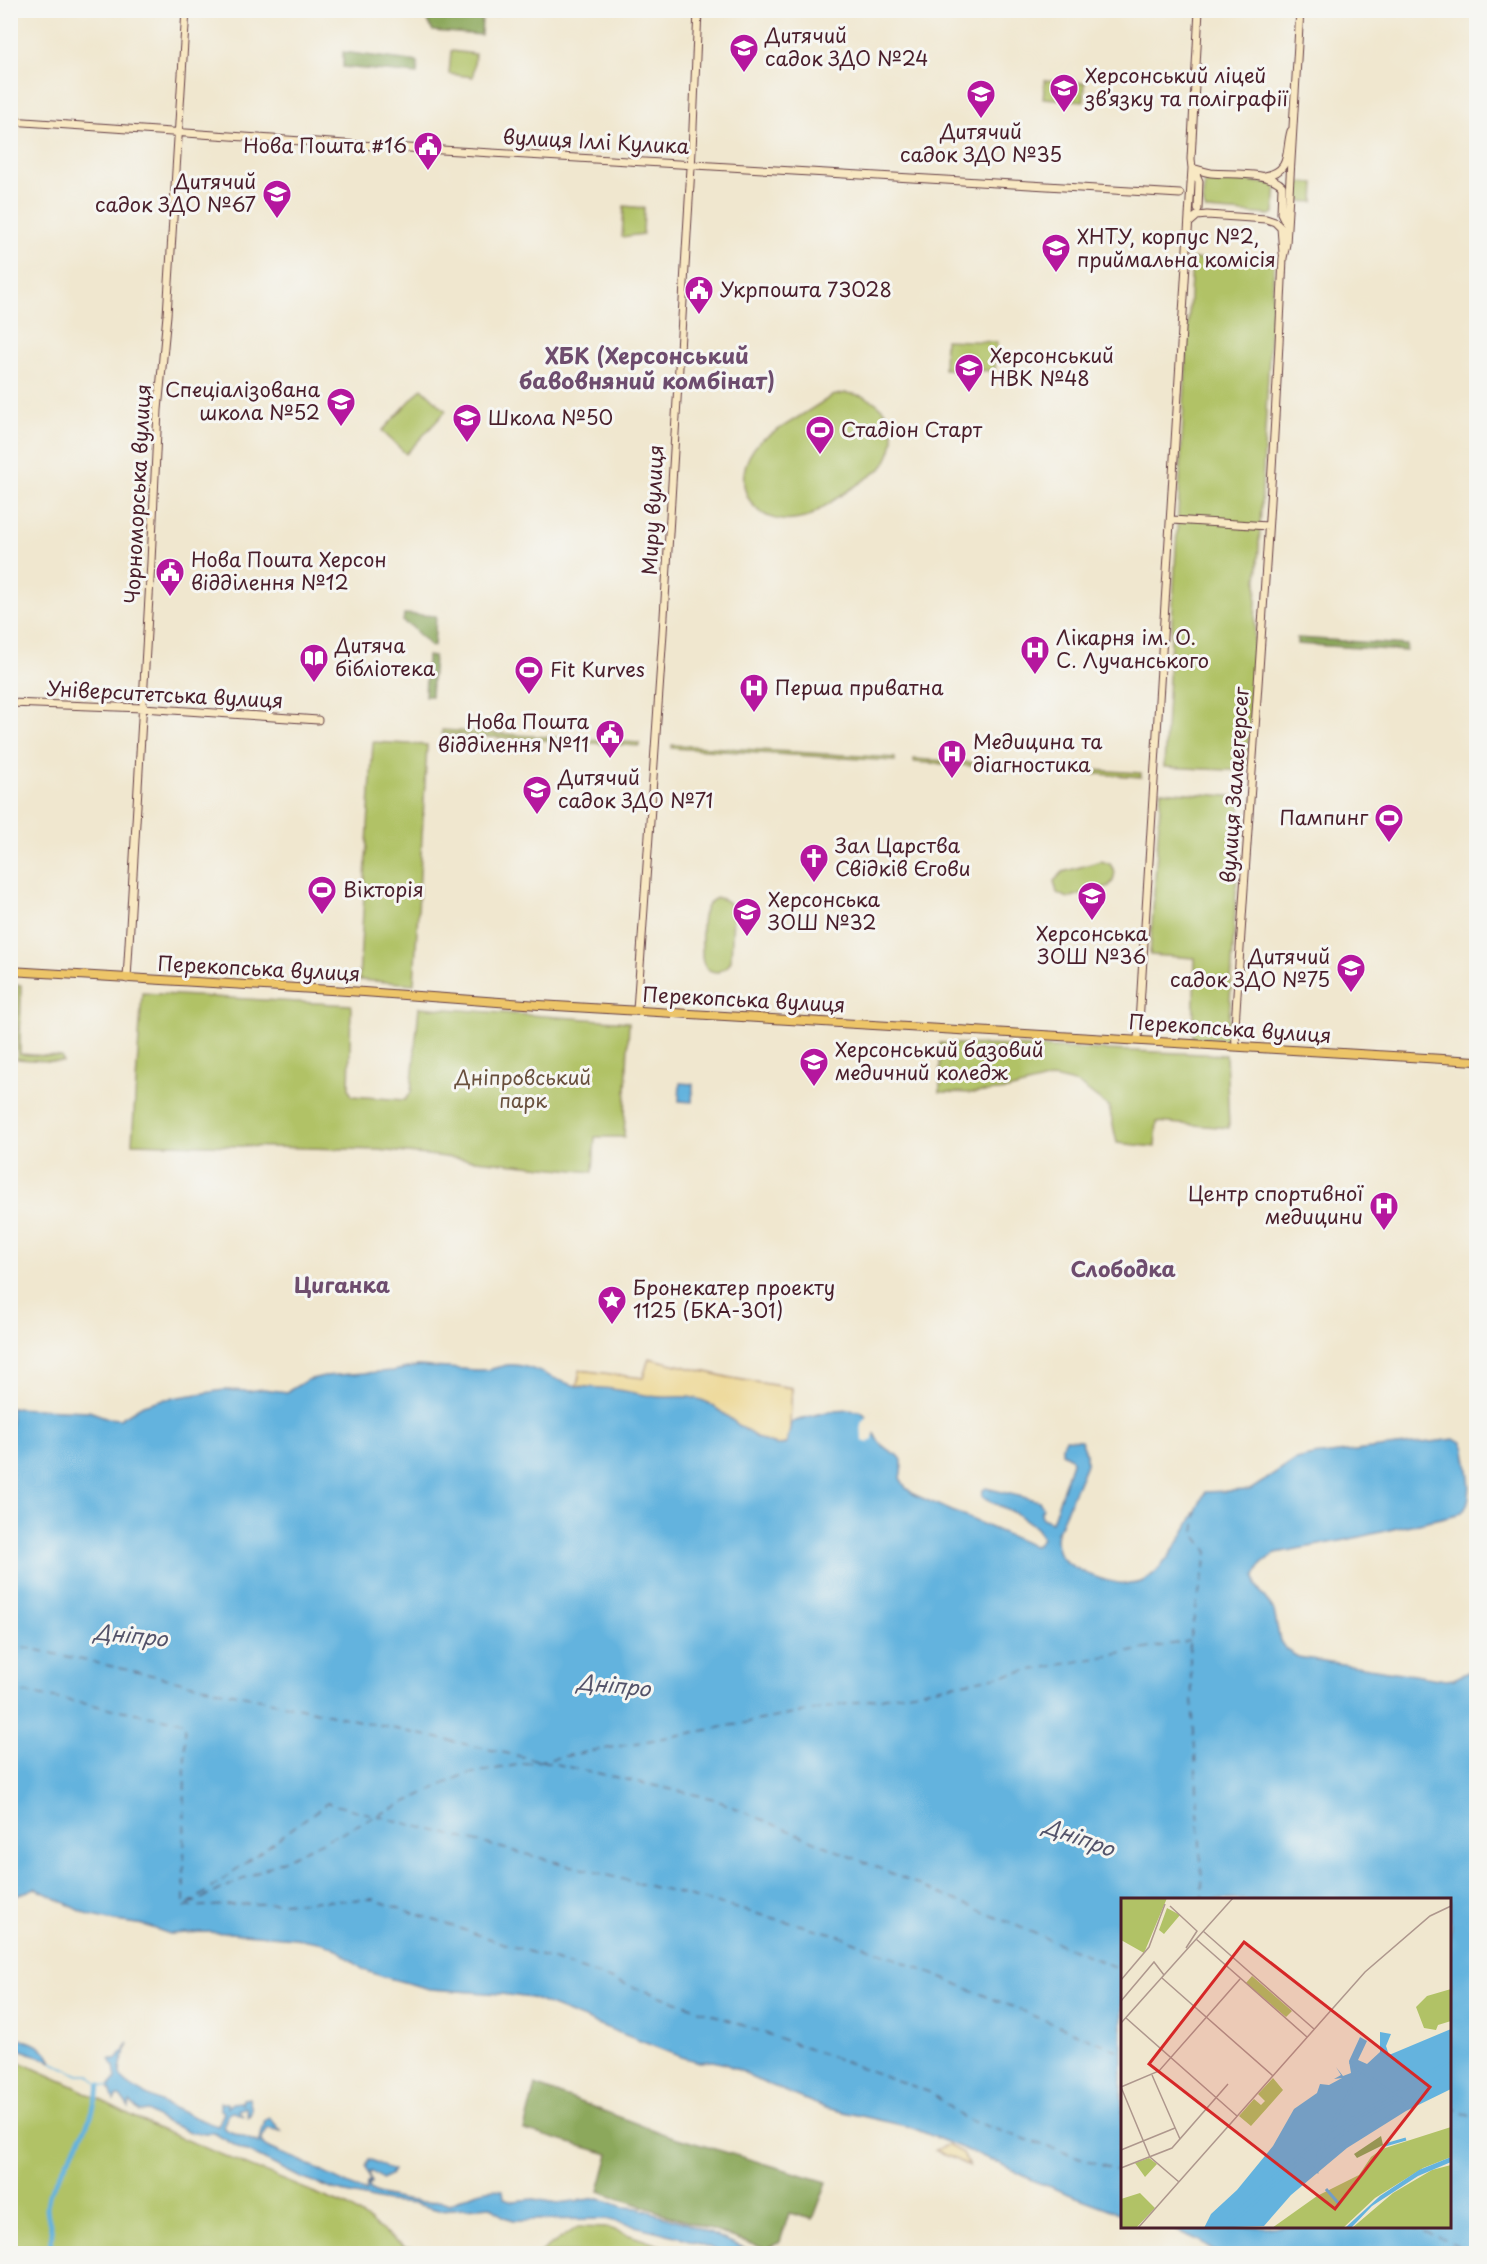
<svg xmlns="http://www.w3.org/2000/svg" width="1487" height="2264" viewBox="0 0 1487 2264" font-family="'Playpen Sans',sans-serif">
<rect width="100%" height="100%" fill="#f6f6f2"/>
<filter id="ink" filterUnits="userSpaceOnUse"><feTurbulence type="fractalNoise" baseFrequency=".0167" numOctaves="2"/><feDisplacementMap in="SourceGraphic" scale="12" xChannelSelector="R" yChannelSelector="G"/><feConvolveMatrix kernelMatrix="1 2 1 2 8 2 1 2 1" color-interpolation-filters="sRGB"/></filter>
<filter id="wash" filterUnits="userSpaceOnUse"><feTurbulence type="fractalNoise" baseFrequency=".008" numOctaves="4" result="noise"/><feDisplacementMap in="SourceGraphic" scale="24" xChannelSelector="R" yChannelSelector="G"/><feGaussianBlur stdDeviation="1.35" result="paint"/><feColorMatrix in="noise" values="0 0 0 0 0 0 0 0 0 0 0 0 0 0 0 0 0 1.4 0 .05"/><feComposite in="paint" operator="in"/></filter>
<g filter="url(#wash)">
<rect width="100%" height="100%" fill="#f0e7cf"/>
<path fill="#b1c266" stroke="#7e7048" stroke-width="1.5" d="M451,51L475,54L473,77L449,74Z
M1045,80L1085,83L1084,101L1043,98Z
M1208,178L1276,184L1274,213L1270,215L1206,210C1201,203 1203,184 1208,178Z
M1296,182L1315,183L1314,202L1295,201Z
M624,206L644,208L643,234L622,237Z
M1192,259L1274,263L1247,771L1164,767Z
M945,340L997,342L995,371L944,369Z
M422,388L446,411L406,454L382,431Z
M846,393C889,396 907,434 881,469L810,516C757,536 721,483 760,441L832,396Z
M442,730L639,743V746L442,734Z
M373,742L427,745L414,984L359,980Z
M672,745L895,758V761L672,748Z
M914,759L1141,773V777L914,762Z
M1161,791L1241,797L1228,1040L1193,1038L1195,958L1150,955Z
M1101,861L1110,864L1115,872L1113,881L1109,886L1068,898L1057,893L1054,881L1063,872Z
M717,898C726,899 732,904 733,913L731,961L727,967L718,972C709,972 703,967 702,957C703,940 696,905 717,898Z
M17,985H21L20,1054L62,1057L63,1062L17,1059Z
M142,993L351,1005L349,1089L352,1096L405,1100L411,1092L419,1007L629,1022L624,1137H595L593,1172L378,1150L132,1143Z
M940,1043L1226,1055L1229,1128L1157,1122L1155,1147L1117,1143L1109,1107L1078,1084L1054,1078L1008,1090L975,1093L940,1092Z
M11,2058L73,2086L154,2127L347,2206L406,2247L463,2253L11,2254Z
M578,2227L609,2228L682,2253H539Z"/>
<path fill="#8ca85b" stroke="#6b6443" stroke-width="1.5" d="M422,12L498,15L482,18L481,35L433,31Z
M343,52L418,62L417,74L343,67Z
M404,614L436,616L434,646L431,647L411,626L403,622Z
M1297,638L1407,645L1406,651L1297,644Z
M427,656L434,657L431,696H425Z
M535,2085L664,2134L827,2182L813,2219L789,2213L780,2242L766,2249L599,2191L609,2154L524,2130Z"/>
<path fill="#eeda9e" stroke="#9c7c64" stroke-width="1.5" d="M649,1358L731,1378L792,1388L789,1441C770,1458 724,1411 706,1402C689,1394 673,1399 655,1397C629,1394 603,1388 577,1386L580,1370L643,1378Z
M948,2145L963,2153L969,2166L935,2150Z"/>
<path fill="#64b3de" stroke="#576984" stroke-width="1.5" d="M680,1083L693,1084L692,1102L679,1101Z
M507,1365C532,1363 552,1381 577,1386C590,1388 604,1387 618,1390C631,1392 645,1396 659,1397C674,1398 689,1394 704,1401C728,1412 761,1452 787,1444L791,1423C813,1414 836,1408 860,1411L865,1415C870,1424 874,1437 882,1445C899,1461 906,1449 900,1478L906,1488L915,1495L1033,1546L1037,1545L1042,1538C1037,1520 1001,1507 985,1499L982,1496L983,1490L986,1488L1039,1501L1043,1508L1041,1512L1042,1518L1052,1522L1072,1462L1071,1458L1062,1453V1446L1066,1439L1081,1440L1086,1453V1464L1057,1533C1055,1541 1056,1547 1060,1555C1071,1572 1125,1591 1143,1581C1169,1568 1193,1518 1205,1492L1250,1490L1296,1460L1313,1456L1455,1439L1462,1442L1465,1449C1467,1469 1476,1496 1462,1513L1346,1540L1276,1553L1262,1563L1255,1576L1256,1585L1274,1611L1280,1641L1286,1650L1298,1657L1446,1680L1454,1679L1476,1668V2253H1218L1198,2240L1168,2227L1450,2226V1900H1122V2214L1034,2181L999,2163L910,2127L826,2108L752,2078L743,2072L725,2064L713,2061L699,2062L681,2057L531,1998L501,1994L430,1989L381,1976L364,1970L335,1948L324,1943L295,1938L230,1933L202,1932L170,1934L144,1925L109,1920L89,1915L35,1888L11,1898V1408L89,1411L108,1418L120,1419L143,1405L160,1400L224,1390L249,1391L263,1389L287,1392L307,1380L324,1376L393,1371L418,1366L476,1370H487Z
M11,2036C28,2041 44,2044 52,2062L20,2049L11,2048Z
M129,2043C125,2052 119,2064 120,2074C121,2088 203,2122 218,2126L224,2112L220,2109V2103H227L228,2107L232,2103L241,2102L242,2104L243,2099L249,2098C250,2106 255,2110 248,2117L246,2107L238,2110L243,2116L232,2111L228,2114L223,2127L226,2130L259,2143L265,2120L270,2118L281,2131L268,2128L262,2139V2144C275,2152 288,2155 301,2161C323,2172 343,2183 366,2192L367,2183L370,2180L366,2167L369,2160C378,2160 384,2170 393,2170L390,2175L382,2179L371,2171L369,2174L371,2183L368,2185L369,2190C380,2197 418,2203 431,2202C440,2201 441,2200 449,2204C466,2197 484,2186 503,2190L504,2198L513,2201L534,2199L558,2203L599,2198L623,2207L638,2208L685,2223L754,2252L763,2253H724L684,2238L606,2219L514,2220L504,2217L491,2206L439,2210L415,2204L387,2202L337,2191L301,2178L257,2156L244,2151L214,2133H192L161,2120L148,2111L140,2112L130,2102L129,2108L120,2096H117L114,2100L109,2086L116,2078L114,2066L110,2059H117Z"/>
<path fill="#f0e7cf" d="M868,1416L876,1428L872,1441H869V1443L862,1441L861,1423Z"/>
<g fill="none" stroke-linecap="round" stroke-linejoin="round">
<path stroke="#64b3de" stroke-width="1.5" d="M52,2062L79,2075H88L100,2085L109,2086"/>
<path stroke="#64b3de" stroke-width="5" d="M51,2254L49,2249C56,2230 48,2226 47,2209C47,2203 49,2199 49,2194L82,2135L91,2116L100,2085"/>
<path stroke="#53536a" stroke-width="1.5" stroke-dasharray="8 6" stroke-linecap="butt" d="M1197,1510L1194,1533L1208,1552L1189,1641L1203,1900
M10,1644L537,1760
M10,1690L185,1722L184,1907
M542,1761L711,1798L1122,1970
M188,1905L327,1803L835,1934L1122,2052
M1450,2107L1476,2119
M1122,2172L963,2118L932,2093L678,2002L372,1899L184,1907L463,1775L1189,1641
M1412,2226L1476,2253"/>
</g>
</g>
<g filter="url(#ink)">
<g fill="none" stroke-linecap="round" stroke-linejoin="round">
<g stroke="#633d44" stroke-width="9">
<path id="secondary" d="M10,121L375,146L1180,194
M1192,168C1199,170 1205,172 1211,173C1230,175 1270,171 1282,186L1281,213L1286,223
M1194,170L1199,181L1198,209
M1265,176C1292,171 1285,152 1291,131
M1189,223L1197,216L1207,215L1266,219L1275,222L1281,228L1283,253
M1172,520L1268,526
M10,703L143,708L318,720
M127,979L151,562L158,410L167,315L186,10
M637,1010L663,633L692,151L698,10
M1138,1039L1192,168L1191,159L1199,10
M1236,1046L1235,1026C1251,770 1272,515 1283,258L1286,244L1300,10"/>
</g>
<g stroke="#633d44" stroke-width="10">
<path id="primary" d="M10,971L364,992L539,1005L1476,1061"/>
</g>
<use href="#secondary" stroke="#f8e8c3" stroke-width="7"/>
<use href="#primary" stroke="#edc569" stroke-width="8"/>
</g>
</g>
<defs>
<g id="school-pin" transform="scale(1.5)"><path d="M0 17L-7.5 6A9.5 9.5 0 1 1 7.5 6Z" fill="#b5179e" stroke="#f6f6f2"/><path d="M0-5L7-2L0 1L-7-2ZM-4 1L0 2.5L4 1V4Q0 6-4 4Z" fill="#fff"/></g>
<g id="university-pin" transform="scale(1.5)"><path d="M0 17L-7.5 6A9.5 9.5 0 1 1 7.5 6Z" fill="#b5179e" stroke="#f6f6f2"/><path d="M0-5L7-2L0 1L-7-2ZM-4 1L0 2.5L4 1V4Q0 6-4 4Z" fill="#fff"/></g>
<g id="civic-pin" transform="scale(1.5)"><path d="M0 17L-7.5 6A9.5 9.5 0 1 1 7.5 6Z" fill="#b5179e" stroke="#f6f6f2"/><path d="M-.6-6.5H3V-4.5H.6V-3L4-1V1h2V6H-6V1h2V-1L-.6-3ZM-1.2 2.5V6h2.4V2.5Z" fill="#fff"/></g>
<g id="stadium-pin" transform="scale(1.5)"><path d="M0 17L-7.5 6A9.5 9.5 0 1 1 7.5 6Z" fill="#b5179e" stroke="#f6f6f2"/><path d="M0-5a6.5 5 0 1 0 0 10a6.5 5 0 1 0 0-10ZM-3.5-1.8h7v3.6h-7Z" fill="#fff"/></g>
<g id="hospital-pin" transform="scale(1.5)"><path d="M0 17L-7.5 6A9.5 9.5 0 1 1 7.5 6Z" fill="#b5179e" stroke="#f6f6f2"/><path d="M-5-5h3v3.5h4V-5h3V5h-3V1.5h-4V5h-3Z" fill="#fff"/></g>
<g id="library-pin" transform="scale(1.5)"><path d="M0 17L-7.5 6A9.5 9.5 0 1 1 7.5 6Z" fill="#b5179e" stroke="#f6f6f2"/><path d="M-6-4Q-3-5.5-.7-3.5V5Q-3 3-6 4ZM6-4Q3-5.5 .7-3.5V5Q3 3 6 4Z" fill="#fff"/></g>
<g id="church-pin" transform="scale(1.5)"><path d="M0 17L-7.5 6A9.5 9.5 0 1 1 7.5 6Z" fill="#b5179e" stroke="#f6f6f2"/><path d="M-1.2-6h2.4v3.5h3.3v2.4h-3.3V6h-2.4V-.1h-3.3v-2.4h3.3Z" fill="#fff"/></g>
<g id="sight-pin" transform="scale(1.5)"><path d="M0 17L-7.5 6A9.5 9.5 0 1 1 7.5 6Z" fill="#b5179e" stroke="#f6f6f2"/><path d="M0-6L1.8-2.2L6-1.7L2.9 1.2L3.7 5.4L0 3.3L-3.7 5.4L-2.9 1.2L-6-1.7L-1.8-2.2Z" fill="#fff"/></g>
</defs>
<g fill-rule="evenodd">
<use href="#school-pin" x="744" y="48"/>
<use href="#university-pin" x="1064" y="88"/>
<use href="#school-pin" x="981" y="94"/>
<use href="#civic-pin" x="428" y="146"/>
<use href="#school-pin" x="277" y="194"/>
<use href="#university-pin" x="1056" y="248"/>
<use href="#civic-pin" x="699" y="290"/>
<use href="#school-pin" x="969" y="368"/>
<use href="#school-pin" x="341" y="402"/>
<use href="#school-pin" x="467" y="418"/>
<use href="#stadium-pin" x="820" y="430"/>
<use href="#civic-pin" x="170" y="572"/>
<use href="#hospital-pin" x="1035" y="650"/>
<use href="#library-pin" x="314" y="658"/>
<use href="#stadium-pin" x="529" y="670"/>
<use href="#hospital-pin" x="754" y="688"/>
<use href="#civic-pin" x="610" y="734"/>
<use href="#hospital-pin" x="952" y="754"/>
<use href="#school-pin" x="537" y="790"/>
<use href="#stadium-pin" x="1389" y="818"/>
<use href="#church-pin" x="814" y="858"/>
<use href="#stadium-pin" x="322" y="890"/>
<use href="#school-pin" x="1092" y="896"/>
<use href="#school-pin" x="747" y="912"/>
<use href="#school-pin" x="1351" y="968"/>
<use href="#university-pin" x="814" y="1062"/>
<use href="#hospital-pin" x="1384" y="1206"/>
<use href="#sight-pin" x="612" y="1300"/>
</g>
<g text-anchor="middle" stroke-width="6" stroke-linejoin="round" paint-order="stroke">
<g font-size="20" fill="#4a1f2b" stroke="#f6f6f2" text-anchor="start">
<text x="765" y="43">Дитячий<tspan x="765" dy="23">садок ЗДО №24</tspan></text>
<text x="1085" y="83">Херсонський ліцей<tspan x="1085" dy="23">зв’язку та поліграфії</tspan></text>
<text x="981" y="139" text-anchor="middle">Дитячий<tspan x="981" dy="23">садок ЗДО №35</tspan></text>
<text x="407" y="153" text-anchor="end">Нова Пошта #16</text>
<text x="256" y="189" text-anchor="end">Дитячий<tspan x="256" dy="23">садок ЗДО №67</tspan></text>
<text x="1077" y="244">ХНТУ, корпус №2,<tspan x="1077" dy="23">приймальна комісія</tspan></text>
<text x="720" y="297">Укрпошта 73028</text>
<text x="990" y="363">Херсонський<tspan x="990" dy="23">НВК №48</tspan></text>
<text x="320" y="397" text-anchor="end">Спеціалізована<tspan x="320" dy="23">школа №52</tspan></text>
<text x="488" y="425">Школа №50</text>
<text x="841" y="437">Стадіон Старт</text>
<text x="191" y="567">Нова Пошта Херсон<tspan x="191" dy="23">відділення №12</tspan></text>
<text x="1056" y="645">Лікарня ім. О.<tspan x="1056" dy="23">С. Лучанського</tspan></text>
<text x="335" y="653">Дитяча<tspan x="335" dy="23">бібліотека</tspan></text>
<text x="550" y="677">Fit Kurves</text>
<text x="775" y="695">Перша приватна</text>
<text x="589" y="729" text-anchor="end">Нова Пошта<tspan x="589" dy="23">відділення №11</tspan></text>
<text x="973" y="749">Медицина та<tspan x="973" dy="23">діагностика</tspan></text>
<text x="558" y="785">Дитячий<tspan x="558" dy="23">садок ЗДО №71</tspan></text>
<text x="1368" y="825" text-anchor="end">Пампинг</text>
<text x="835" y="853">Зал Царства<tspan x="835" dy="23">Свідків Єгови</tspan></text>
<text x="343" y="897">Вікторія</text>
<text x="768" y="907">Херсонська<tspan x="768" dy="23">ЗОШ №32</tspan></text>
<text x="1092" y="941" text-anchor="middle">Херсонська<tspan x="1092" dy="23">ЗОШ №36</tspan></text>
<text x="1330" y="964" text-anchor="end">Дитячий<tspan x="1330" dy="23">садок ЗДО №75</tspan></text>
<text x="835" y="1057">Херсонський базовий<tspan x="835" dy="23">медичний коледж</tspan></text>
<text x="1363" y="1201" text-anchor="end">Центр спортивної<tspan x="1363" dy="23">медицини</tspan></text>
<text x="633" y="1295">Бронекатер проекту<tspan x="633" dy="23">1125 (БКА-301)</tspan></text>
</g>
<g font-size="20" fill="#4a1f2b" stroke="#f6f6f2">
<text transform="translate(596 142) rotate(3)" y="7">вулиця Іллі Кулика</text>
<text transform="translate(138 494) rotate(-87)" y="7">Чорноморська вулиця</text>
<text transform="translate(653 510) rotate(-87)" y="7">Миру вулиця</text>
<text transform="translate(165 695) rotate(3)" y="7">Університетська вулиця</text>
<text transform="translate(1235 785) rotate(-86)" y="7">вулиця Залаегерсег</text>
<text transform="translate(259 969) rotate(3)" y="7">Перекопська вулиця</text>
<text transform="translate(744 1000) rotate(3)" y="7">Перекопська вулиця</text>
<text transform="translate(1230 1029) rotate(4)" y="7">Перекопська вулиця</text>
</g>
<g font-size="20" fill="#69503d" stroke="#f6f6f2">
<text x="523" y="1085">Дніпровський<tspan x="523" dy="23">парк</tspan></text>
</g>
<g font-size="21" font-weight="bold" fill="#6e4d6e" stroke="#f6f6f2">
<text x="1123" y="1277">Слободка</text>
<text x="342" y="1293">Циганка</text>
</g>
<g font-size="21" font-style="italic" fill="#53536a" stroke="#f6f6f2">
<text transform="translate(131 1636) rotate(6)" y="7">Дніпро</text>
<text transform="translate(614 1686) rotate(6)" y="7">Дніпро</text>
<text transform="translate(1079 1838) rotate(20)" y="7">Дніпро</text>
</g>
<g font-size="22" font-weight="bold" fill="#6e4d6e" stroke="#f6f6f2">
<text x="647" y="364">ХБК (Херсонський<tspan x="647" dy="25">бавовняний комбінат)</tspan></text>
</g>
</g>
<g transform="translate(1121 1898)">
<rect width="330" height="330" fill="#f0e7cf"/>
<path d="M0,0H46L23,55L0,42ZM46,10L59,17L43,36L38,32ZM131,78L171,113L165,119L125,85ZM330,91V123L317,127L315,132L303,130L295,109L306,98ZM152,180L162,192L130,228L118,218L133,201L140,207L144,203L137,196ZM330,229V259L302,270L254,300L222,330H151L196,298L238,277L250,259L261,251ZM28,260L36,266L24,279L14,265ZM330,267V330H231L272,295L311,272ZM19,295L34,310L15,330H0V301Z" fill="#b1c266"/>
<path d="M260,238L262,247L236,260L233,256Z" fill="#8ca85b"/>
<path d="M330,131V191L285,213L226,250L170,297L143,328L83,330L90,316L116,292L152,248L173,211L196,195L199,186L208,187L221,180L213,181L220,177L215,169L222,178L230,175L228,163L239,139L246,143L237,162L246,166L259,154V134L270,136L265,148L268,157ZM330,259V264L297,278L251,308L230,330H224L259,298L298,272Z" fill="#64b3de"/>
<path fill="none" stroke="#64b3de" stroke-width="3" d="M229,164L278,201M208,234L330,162M264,247L285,241M197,267L203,242L239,173M197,272L208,257L287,207M205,291L219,307M100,330L120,306L204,237M106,330L181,261L196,273L197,255L240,221L278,200L287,207L297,195L330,177"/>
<path fill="none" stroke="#ae978d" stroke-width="1.5" d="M49,8L76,33L65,50M82,33L193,131M75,41L186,139M41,80L152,178M0,82L28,49L44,6M0,103L33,64L43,77M5,120L116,218M0,125L112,0M31,177L59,241M0,189L38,173L119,81M0,189L29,259L58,284M0,252L54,230M0,270L51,250L107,186M17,330L244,74L309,18L330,8"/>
<path fill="#d62828" fill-opacity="0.15" stroke="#d62828" stroke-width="3" d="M123,44L309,189L214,311L28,166Z"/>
<rect width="330" height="330" fill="none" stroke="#4a1f2b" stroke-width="3"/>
</g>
<rect width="1487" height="2264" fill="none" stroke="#f6f6f2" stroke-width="36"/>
</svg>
